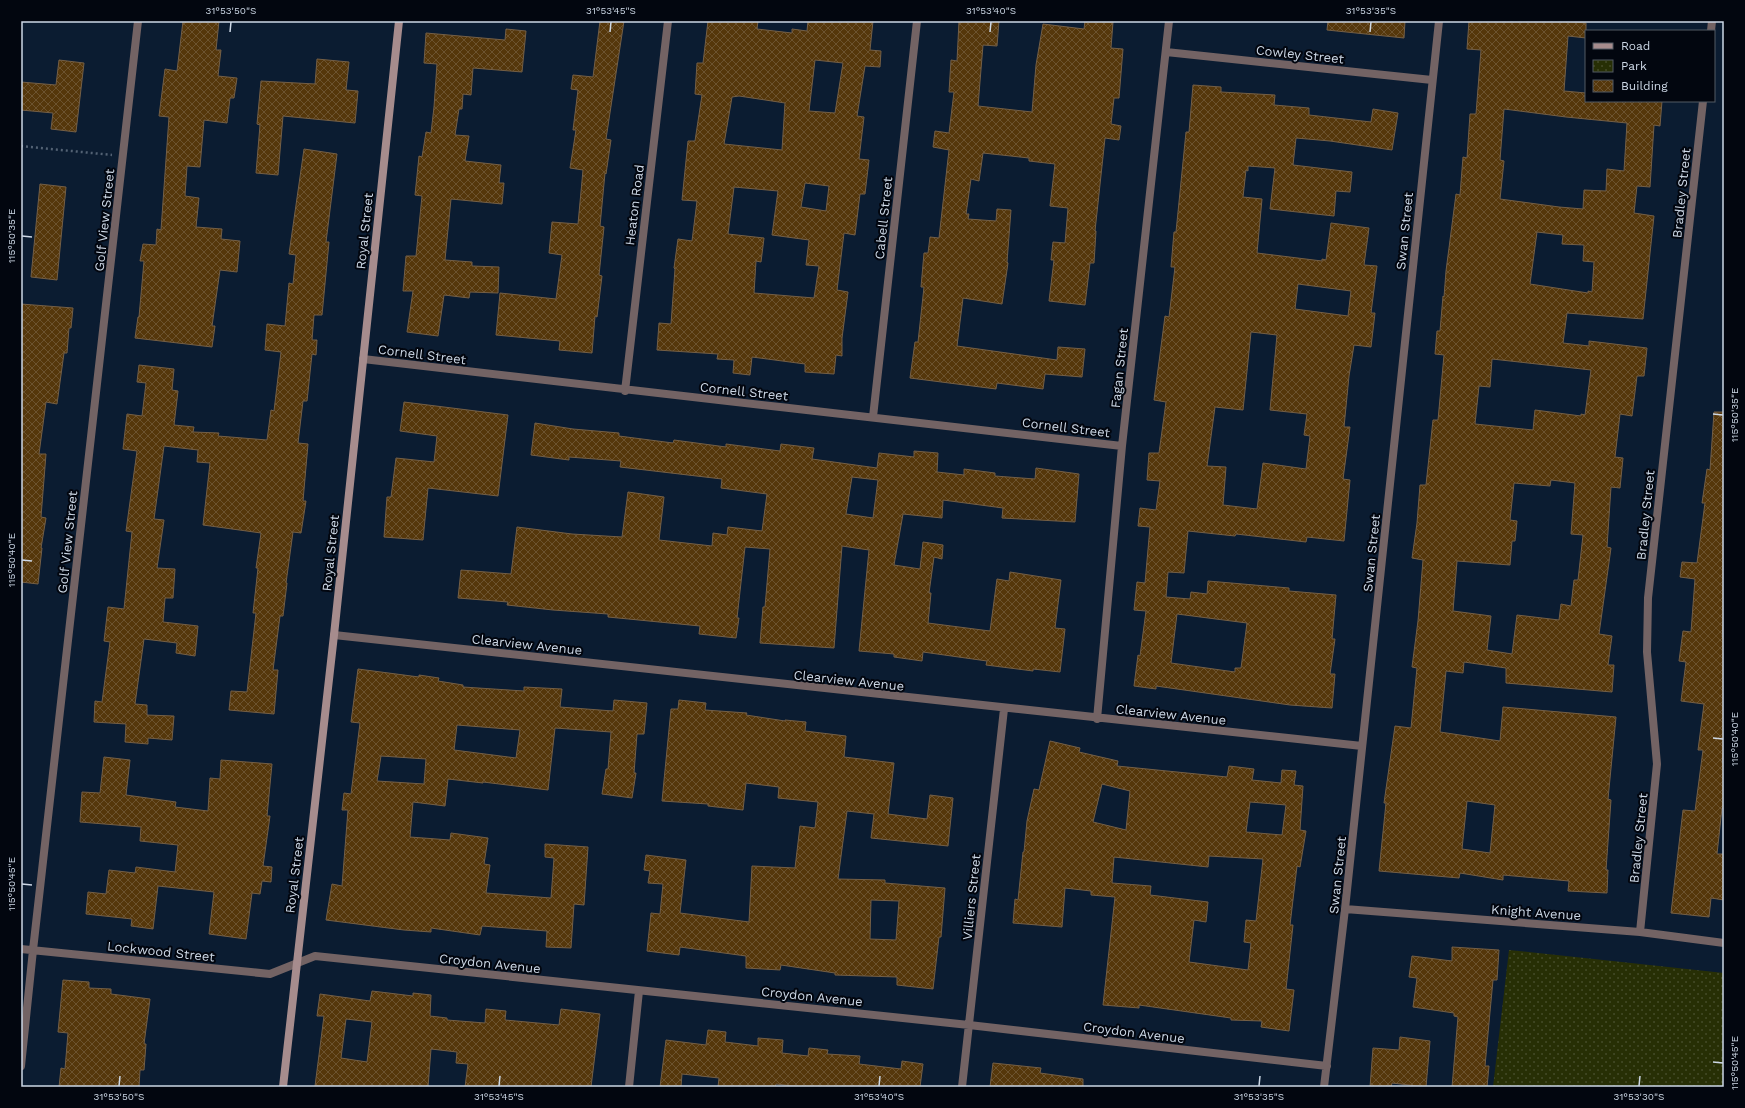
<svg xmlns="http://www.w3.org/2000/svg" width="1745" height="1108" viewBox="0 0 1745 1108" font-family="'Work Sans',sans-serif">
<defs>
<pattern id="park-dots" width="8" height="8" patternUnits="userSpaceOnUse"><rect width="8" height="8" fill="#272f05"/><path d="M2 2h.1M6 6h.1" fill="none" stroke="#454c29" stroke-width="1.8" stroke-linecap="round"/></pattern>
<pattern id="building-cross-hatch" width="8" height="8" patternUnits="userSpaceOnUse"><rect width="8" height="8" fill="#55370b"/><path d="M0 0l8 8M0 8l8-8" fill="none" stroke="#6c532f"/></pattern>
</defs>
<rect width="100%" height="100%" fill="#0b1c31"/>
<path fill="url(#park-dots)" d="M1509,950L1724,973V1087H1493Z"/>
<path fill="url(#building-cross-hatch)" stroke="#745f46" fill-rule="evenodd" d="M183,21H219L216,50H221L218,76L237,78L234,98H230L227,123L204,120L200,167L187,166L185,196L199,198L196,227L222,229L221,239L240,241L237,272L220,270L212,326H215L212,347L135,338L138,317H139L144,261H140L143,244L156,245L157,229L161,230L169,117L159,116L165,69L177,71Z
M600,21H624L606,139L611,140L606,174L605,173L600,226L604,227L599,275L602,276L597,317L595,316L592,353L559,350L560,341L496,335L500,293L556,299L562,255L549,253L552,222L578,224L583,170L570,168L576,130H573L578,90L571,89L573,75L593,77Z
M708,21H758L757,29L792,33V29L807,31L808,21H873L870,50L881,51L880,67L865,66L857,116L864,117L859,159L869,160L865,194H860L855,235L844,233L837,290L848,292L842,338V356L836,355L834,374L805,372V364L752,357L750,375L733,373L734,360L717,359L718,354L657,350L659,323L671,324L675,269L674,268L678,239L692,241L697,201L682,200L688,141H695L702,95L695,94L697,63H703ZM815,60L843,63L835,113L809,111ZM739,96L785,103L782,150L724,144L732,97ZM805,183L829,186L826,211L801,207ZM734,187L778,191L772,235L809,240L806,265L819,266L814,298L754,293L756,261L761,262L764,238L728,234Z
M959,21H999L997,46L983,45L978,106L1032,112L1036,65L1043,24L1084,29L1085,21L1113,22L1111,48L1123,49L1119,98H1114L1111,124L1121,126L1119,140L1105,138L1095,231H1096L1094,263H1090L1085,305L1049,301L1054,260H1051L1053,242L1065,243L1068,208L1050,206L1055,164L1029,161V158L983,153L979,181L971,179L966,214H969L968,219L996,221L997,209L1011,210L1007,262L1008,263L1002,304L963,298L957,346L1057,360L1058,347L1085,349L1082,377L1045,374L1043,389L997,383L996,389L910,378L915,342H918L924,287H921L924,253H928L930,237L939,238L949,150L933,147L935,131L949,133L954,92H949L951,60L957,61Z
M1328,21H1405L1404,38L1327,30Z
M1469,21H1562L1586,23V38L1568,36L1564,91L1586,93V101H1662L1660,126L1654,125L1650,187L1637,186L1634,213L1654,216L1643,319L1567,313L1563,343L1589,346V341L1647,348L1644,376H1637L1632,416L1620,414L1615,457L1623,458L1620,488L1611,487L1607,547L1611,548L1599,634L1612,636L1608,665H1614L1612,692L1506,683V668L1464,662L1463,673L1446,671L1440,732L1500,741L1503,707L1616,717L1608,799L1611,800L1606,870H1608L1607,893L1568,891L1569,881L1503,875V880L1460,873L1459,878L1379,871L1386,803H1384L1395,726L1411,728L1417,668L1412,667L1418,621L1423,560L1412,558L1417,523L1420,485H1426L1433,420H1438L1444,355L1435,354L1437,331H1440L1443,296L1444,297L1446,271L1456,194L1460,195L1463,157L1467,158L1470,114H1476L1481,50L1467,49ZM1504,109L1566,117L1627,123L1624,171L1607,169L1606,191L1584,190L1583,209L1559,207L1500,199L1504,161L1500,160ZM1537,232L1563,235L1562,244L1584,245L1583,261L1594,262L1592,292L1588,291V293L1530,284ZM1492,359L1591,370L1585,415L1581,414V416L1535,410L1533,430L1475,424L1479,386L1490,387ZM1551,480L1575,483L1571,534L1583,535L1578,580H1574L1571,606L1561,604L1559,620L1517,615L1512,654L1487,650L1491,616L1453,611L1457,561L1510,565L1512,541H1515L1517,521L1510,520L1514,483L1550,486ZM1467,801L1495,805L1490,853L1462,849Z
M506,29L526,31L522,72L473,68L471,95L463,94L462,109H459L455,135L469,136L465,161L501,165L499,183H504L502,204L451,199L445,260L472,262V266L499,267L498,293L470,292L469,298L444,295L438,336L407,332L413,291H403L406,256H416L422,196L415,195L419,156L422,157L426,132L431,133L434,107L437,64L424,63L426,33L505,40Z
M317,59L349,62L346,90L358,91L355,123L283,116L278,175L256,173L260,125L257,124L261,81L315,84Z
M59,60L84,63L76,132L51,129L53,113L21,110V82L56,85Z
M1193,85L1221,87V92L1275,95L1274,105L1309,108V115L1371,122L1373,109L1398,113L1392,150L1330,141L1296,138L1293,165L1352,172L1350,192L1336,191L1334,216L1270,209L1275,168L1248,166V171L1246,170L1243,197L1262,199L1257,253L1322,261V259L1326,260L1331,223L1369,228L1364,265L1377,266L1371,313H1375L1371,347L1354,345L1349,376L1344,427H1350L1343,479L1350,480L1344,541L1307,537L1306,542L1236,534L1235,536L1188,531L1184,573L1168,572L1166,597L1190,599L1191,592L1207,594L1208,581L1289,588V591L1336,595L1332,639H1335L1330,674H1335L1332,708L1290,705L1156,686V689L1134,686L1138,655L1140,656L1146,611L1134,610L1137,582L1145,583L1150,527L1138,526L1140,508L1156,510L1160,481L1147,480L1149,453H1159L1166,402L1154,400L1165,316L1169,317L1175,267H1171L1174,232H1176L1186,132H1189ZM1298,284L1351,291L1348,316L1295,309ZM1251,332L1277,335L1270,410L1307,414L1304,435L1310,436L1306,469L1263,463L1257,509L1223,505L1226,467L1207,466L1215,407L1243,410ZM1177,614L1247,623L1241,668H1235V672L1171,663Z
M304,149L337,154L326,242H329L322,315H314L312,340H317L316,355L312,354L307,401H303L298,443L308,444L303,501H306L301,533L293,532L286,583H287L283,616H280L273,670H278L274,714L229,710L231,691L247,692L256,613H253L258,568H256L261,533L203,525L210,463L197,462L198,450L164,446L154,519L164,520L157,568L175,569L173,598H165L163,622L198,626L195,656L176,653L177,643L144,639L135,704L147,705V715L174,716L172,740L148,738V744L125,742L126,724L94,722L95,701L102,702L110,642L104,641L108,607L124,609L132,532L126,531L137,451L123,449L127,414L142,416L146,383L137,382L139,365L174,369L172,390L178,391L174,425L194,427L193,432L219,433L218,436L267,440L271,410L274,411L281,352L265,350L267,324L285,326L289,283L293,284L296,255L289,254Z
M40,184L66,187L57,280L31,277Z
M21,304L73,308L71,328H69L67,353H64L57,404L46,402L39,454H46L41,517L46,518L41,548H42L38,584L21,582Z
M404,402L508,415L498,496L428,488L423,540L384,537L387,497H391L396,458L434,462L437,436L400,431Z
M1714,412H1724V610L1722,637H1724V748L1722,763H1724V808H1722L1717,854H1724V900L1711,898L1709,917L1671,913L1683,810L1695,811L1703,750H1698L1704,704L1681,701L1686,662L1679,661L1683,631L1691,632L1695,579L1680,577L1682,562L1697,563L1705,503H1702L1707,469L1710,470Z
M535,423L573,429L619,433V436L673,443L674,440L726,447V444L780,451L781,444L814,448L812,459L877,468L879,453L914,457V451L938,453L937,472L964,475V469L995,473V476L1035,479L1036,468L1079,474L1075,522L1002,518L1003,508L943,500L942,518L903,514L894,565L920,569L923,542L943,545L942,559L934,557L929,593H931L928,623L990,631L997,579L1009,581L1010,572L1061,580L1055,628L1065,629L1060,672L1033,669V671L986,665L987,661L923,652L922,661L894,657V654L859,651L869,550L842,546L834,648L760,643L763,607H765L770,549L745,547L737,618H739L736,638L699,634L700,626L608,617V614L553,610L507,605L508,602L458,598L461,570L511,574L517,527L572,534L622,537L628,492L664,497L659,540L712,546L713,533L727,535L728,527L762,531L767,494L721,488L722,479L620,467L621,461L569,457V460L531,455ZM852,477L878,480L873,518L846,514Z
M358,669L419,677V675L439,678L438,681L463,685V687L524,691V687L562,689L560,707L613,711L614,700L647,703L644,734H637L634,773H636L632,798L602,794L606,769H608L611,732L555,728L548,790L483,782V783L448,779L445,806L413,802L410,837L450,840L451,833L488,838L484,864L490,865L486,893L551,898L554,858L545,857V844L588,847L584,905L574,904L571,948L546,947L547,931L482,926L480,935L431,928V932L404,930L326,920L332,884L342,886L348,810H342L344,793L351,794L360,723L351,722ZM457,725L520,730L516,758L454,750ZM381,756L426,759L424,784L377,781Z
M679,700L706,703L705,710L747,713L746,715L785,721V720L806,722L805,731L846,736L844,757L894,763L888,814L927,819L930,795L953,798L948,846L871,838L874,814L847,811L838,879L885,880V883L945,888L941,937H939L933,989L897,985V977L835,975V973L781,965L780,970L746,968V956L680,947L679,955L647,951L651,913L660,914L663,884L648,883L650,871L644,870L646,855L686,860L680,913L749,922L752,866L795,868L800,826L815,828L818,802L778,798L779,787L746,783L743,810L708,806V804L662,801L671,709H678ZM871,900L899,901L896,940L870,939Z
M1050,741L1080,748L1079,752L1118,761L1117,766L1227,777L1229,766L1254,769L1252,780L1281,783L1282,770L1296,771L1294,785L1303,786L1300,830L1306,831L1300,867L1297,866L1290,925H1293L1286,989L1294,990L1289,1031L1261,1027L1262,1021L1231,1020V1018L1139,1005V1008L1103,1005L1115,897L1091,895V891L1065,888L1062,927L1013,923L1015,899L1018,900L1023,852H1024L1027,821L1034,789L1039,790ZM1102,784L1130,791L1126,830L1093,822ZM1250,802L1286,805L1282,835L1246,832ZM1209,856L1263,859L1256,921L1246,920L1244,942L1251,943L1248,970L1189,962L1194,920L1206,922L1208,902L1150,895L1151,886L1112,883L1114,857L1208,867Z
M104,757L130,760L126,795L176,802L175,807L208,811L210,778L220,779L221,760L272,764L267,816H270L263,866L272,867L271,882L262,881L260,894L252,893L246,939L209,934L214,892L158,886L153,929L131,926L132,919L86,914L88,892L106,894L109,870L135,873L136,867L175,872L178,845L140,841L141,827L80,822L82,792L100,793Z
M1452,947L1499,950L1497,980H1493L1485,1066H1489L1487,1087H1452L1458,1017L1454,1016V1013L1413,1007L1417,978L1409,977L1412,956L1452,961Z
M63,980L89,982V988L111,989V994L150,999L144,1044H146L144,1070H140L139,1087H59L61,1068L65,1069L68,1033L58,1032Z
M372,991L413,996V993L431,995L430,1016L447,1018V1020L485,1023L486,1009L506,1011L505,1020L559,1025L561,1009L600,1014L591,1087H465L468,1064L456,1063L457,1052L431,1049L428,1087L315,1086L324,1016H317L320,994L370,1001ZM346,1019L372,1022L367,1062L341,1058Z
M708,1030L726,1032L725,1042L758,1046V1038L783,1040L782,1053L808,1056L809,1048L828,1050L827,1054L860,1056L859,1064L901,1069L902,1061L923,1064L920,1087H802L776,1084L775,1087H718L719,1078L682,1074L681,1087H660L666,1040L706,1045Z
M1400,1037L1430,1041L1426,1087L1392,1083L1391,1087H1370L1373,1048L1399,1050Z
M993,1063L1041,1068L1040,1073L1083,1079V1087H990Z"/>
<g fill="none" stroke-linecap="round" stroke-linejoin="round">
<path stroke="#536274" stroke-width="2.5" stroke-dasharray="2 3" stroke-linecap="butt" d="M21,146L112,155"/>
<path stroke="#736364" stroke-width="8" d="M1711,31L1712,21
M1166,52L1432,80
M363,359C616,390 869,416 1122,446
M625,391L668,21
M873,417L917,21
M334,635L1362,746
M1097,719L1122,446L1169,21
M1345,909L1640,932L1724,943
M1640,932L1657,764L1647,652L1648,598L1703,101
M21,949L270,974L315,956L969,1025L1327,1066
M21,1066L33,950L138,21
M629,1087L639,991
M962,1087L1004,709
M1324,1087L1345,909L1439,21"/>
<path stroke="#a68c8d" stroke-width="8" d="M283,1087L334,635L399,21"/>
</g>
<path fill="none" stroke="#cdd8e6" stroke-width="1.5" d="M230,32L231,22M610,32L611,22M990,32L991,22M1370,32L1371,22M22,236L32,237M1713,414L1723,415M22,560L32,561M1713,738L1723,739M22,884L32,885M1713,1062L1723,1063M119,1086L120,1076M499,1086L500,1076M879,1086L880,1076M1259,1086L1260,1076M1639,1086L1640,1076"/>
<g text-anchor="middle" stroke-width="4" stroke-linejoin="round" paint-order="stroke">
<g font-size="13" fill="#cdd8e6" stroke="#02060f">
<text transform="translate(1300 54) rotate(6)" y="5">Cowley Street</text>
<text transform="translate(1681 193) rotate(-84)" y="5">Bradley Street</text>
<text transform="translate(634 205) rotate(-83)" y="5">Heaton Road</text>
<text transform="translate(883 218) rotate(-84)" y="5">Cabell Street</text>
<text transform="translate(104 220) rotate(-84)" y="5">Golf View Street</text>
<text transform="translate(364 231) rotate(-84)" y="5">Royal Street</text>
<text transform="translate(1404 231) rotate(-84)" y="5">Swan Street</text>
<text transform="translate(422 354) rotate(7)" y="5">Cornell Street</text>
<text transform="translate(1119 368) rotate(-84)" y="5">Fagan Street</text>
<text transform="translate(744 391) rotate(6)" y="5">Cornell Street</text>
<text transform="translate(1066 427) rotate(7)" y="5">Cornell Street</text>
<text transform="translate(1645 515) rotate(-84)" y="5">Bradley Street</text>
<text transform="translate(67 542) rotate(-84)" y="5">Golf View Street</text>
<text transform="translate(330 553) rotate(-84)" y="5">Royal Street</text>
<text transform="translate(1371 553) rotate(-84)" y="5">Swan Street</text>
<text transform="translate(527 644) rotate(6)" y="5">Clearview Avenue</text>
<text transform="translate(849 680) rotate(6)" y="5">Clearview Avenue</text>
<text transform="translate(1171 714) rotate(6)" y="5">Clearview Avenue</text>
<text transform="translate(1638 838) rotate(-84)" y="5">Bradley Street</text>
<text transform="translate(294 875) rotate(-83)" y="5">Royal Street</text>
<text transform="translate(1337 875) rotate(-84)" y="5">Swan Street</text>
<text transform="translate(971 897) rotate(-84)" y="5">Villiers Street</text>
<text transform="translate(1536 912) rotate(4)" y="5">Knight Avenue</text>
<text transform="translate(161 951) rotate(6)" y="5">Lockwood Street</text>
<text transform="translate(490 963) rotate(6)" y="5">Croydon Avenue</text>
<text transform="translate(812 996) rotate(6)" y="5">Croydon Avenue</text>
<text transform="translate(1134 1032) rotate(7)" y="5">Croydon Avenue</text>
</g>
</g>
<rect width="1745" height="1108" fill="none" stroke="#02060f" stroke-width="44"/>
<rect x="1585" y="30" width="130" height="72" fill="#02060f" stroke="#535a65"/>
<rect x="1593" y="43" width="20" height="6" fill="#a68c8d" stroke="#535a65"/>
<text x="1621" y="50" font-size="12" fill="#cdd8e6">Road</text>
<rect x="1593" y="60" width="20" height="12" fill="url(#park-dots)" stroke="#535a65"/>
<text x="1621" y="70" font-size="12" fill="#cdd8e6">Park</text>
<rect x="1593" y="80" width="20" height="12" fill="url(#building-cross-hatch)" stroke="#535a65"/>
<text x="1621" y="90" font-size="12" fill="#cdd8e6">Building</text>
<rect x="22" y="22" width="1701" height="1064" fill="none" stroke="#cdd8e6" stroke-width="1.5"/>
<g font-size="10" text-anchor="middle" fill="#cdd8e6">
<text x="231" y="14">31°53'50"S</text>
<text x="611" y="14">31°53'45"S</text>
<text x="991" y="14">31°53'40"S</text>
<text x="1371" y="14">31°53'35"S</text>
<text transform="translate(11 236) rotate(-90)" y="4">115°50'35"E</text>
<text transform="translate(1734 415) rotate(-90)" y="4">115°50'35"E</text>
<text transform="translate(11 560) rotate(-90)" y="4">115°50'40"E</text>
<text transform="translate(1734 739) rotate(-90)" y="4">115°50'40"E</text>
<text transform="translate(11 884) rotate(-90)" y="4">115°50'45"E</text>
<text transform="translate(1734 1063) rotate(-90)" y="4">115°50'45"E</text>
<text x="119" y="1100">31°53'50"S</text>
<text x="499" y="1100">31°53'45"S</text>
<text x="879" y="1100">31°53'40"S</text>
<text x="1259" y="1100">31°53'35"S</text>
<text x="1639" y="1100">31°53'30"S</text>
</g>
</svg>
